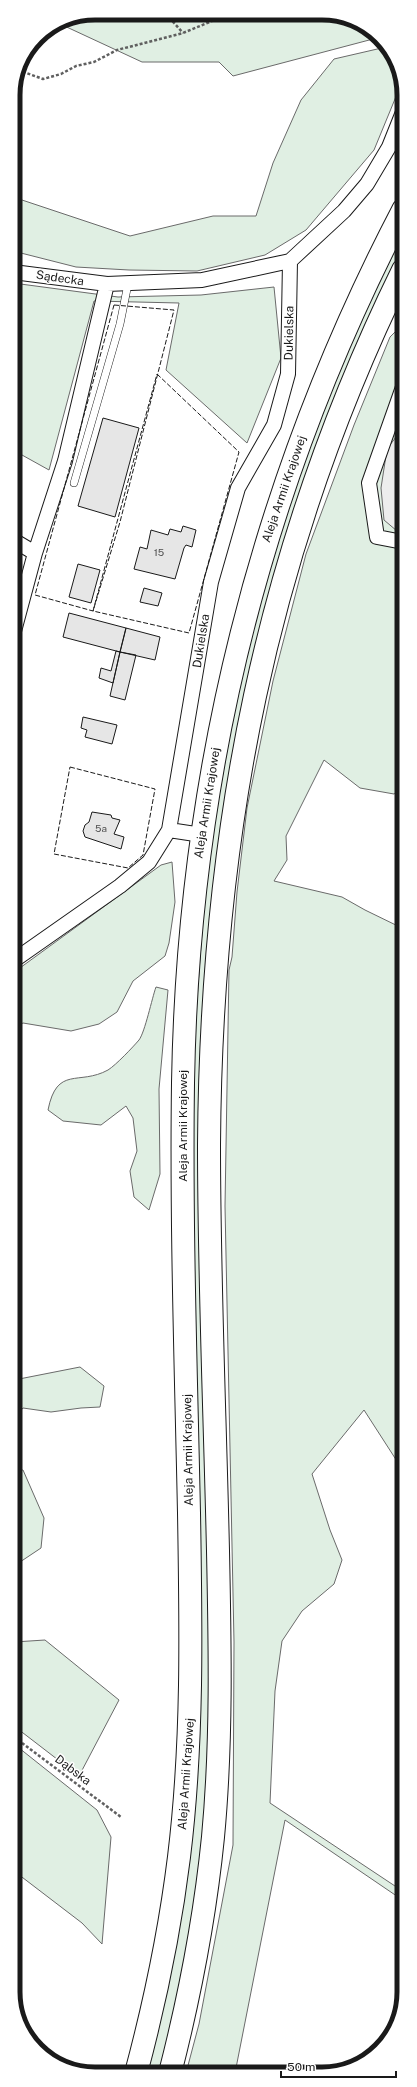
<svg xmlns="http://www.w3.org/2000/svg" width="417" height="2087" viewBox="0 0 417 2087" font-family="'Public Sans',sans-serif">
<rect width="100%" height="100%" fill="#fff"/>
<path fill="#e0efe3" stroke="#6a6a6a" d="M95,13L343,16L372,34L373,39L233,76L219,62H142L58,23L64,19Z
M386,47L402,82L374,150L306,230L265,255L197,271L129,270L76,267L13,251V197L130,236L213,216H256L273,163L301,100L334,59Z
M403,229V253L381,299L337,399L223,821L210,1702L206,1805L193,1921L161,2073H146L179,1917L195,1026L207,864L240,676L283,519L341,364Z
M13,283L118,297L201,295L274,287L281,358L247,443L166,370L179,303L94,301L49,470L13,450Z
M403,324V448L396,437L397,531L403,532L404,788L394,794L360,788L324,760L286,836L287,860L274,881L342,897L365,910L404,929V1274L400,1290L404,1312V1472L364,1410L312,1474L330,1530L342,1560L334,1584L302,1611L282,1641L275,1691L270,1803L404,1892V1901L285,1820L235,2073H186L199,2024L233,1845L234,1642L225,1206L229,970L232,957L237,892L247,808L273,681L306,554L354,425L390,337Z
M172,862L175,902L169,943L165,956L133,981L117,1012L99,1024L71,1031L23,1023L13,1028V973L161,865Z
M156,987L168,990L159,1089L160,1174L149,1210L134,1197L130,1171L137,1151L133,1118L126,1106L101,1125L63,1121L48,1110C57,1065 79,1086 108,1070C116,1065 133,1047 139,1040C145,1032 152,998 156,987Z
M80,1367L104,1386L100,1407L81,1408L51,1412L23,1408L14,1418V1380Z
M14,1470H23L44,1518L41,1548L17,1564H14Z
M45,1640L119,1700L79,1776L14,1726V1642Z
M14,1744L97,1810L111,1837L102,1944L82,1923L14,1871Z"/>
<path fill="#ededed" stroke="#6a6a6a" d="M396,437L403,448V532L397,531L384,520L381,488L387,449Z"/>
<path fill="#e6e6e6" stroke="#1a1a1a" d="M103,418L139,428L115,517L78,506Z
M183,526L196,530L192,547L186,545L184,548L175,579L134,569L140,547L147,549L151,530L168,535L170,529L181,532Z
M78,564L100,570L91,603L69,597Z
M144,588L162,593L158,606L140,602Z
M69,613L126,628L120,652L63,637Z
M126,628L160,637L155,660L120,652Z
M116,651L120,652L113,683L99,678L101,668L111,671Z
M120,652L136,655L125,700L110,696Z
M83,717L117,725L112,744L85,737L87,730L81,728Z
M92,812L111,815L112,818L120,820L114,834L124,837L121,849L85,837L83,831L85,825L89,822Z"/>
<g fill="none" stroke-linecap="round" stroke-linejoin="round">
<g stroke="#1a1a1a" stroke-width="8">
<path id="lane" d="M74,483L120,324L128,284"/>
</g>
<g stroke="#1a1a1a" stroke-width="16">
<path id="street" d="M13,272L107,284
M403,387L369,483L377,537L403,542
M13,540L35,553
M13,635L35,553L65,461L107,284L202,280L290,261L344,211L367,184L389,147L403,112
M169,830L202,835
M13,961L120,886L149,862L169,830L211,582L238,488L274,425L288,374L290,261"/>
</g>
<g stroke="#1a1a1a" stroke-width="24">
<path id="primary" d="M136,2073C155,2002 170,1930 179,1857C193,1743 191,1628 189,1513C186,1370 181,1226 183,1083C188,776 261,482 403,210
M170,2073C190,1995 205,1917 213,1837C222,1742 220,1646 218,1551C215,1416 209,1280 209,1145C211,833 265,551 403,270"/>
</g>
<path stroke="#5f5f5f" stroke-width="2.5" stroke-dasharray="3 2" stroke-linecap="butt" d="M166,14L183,33
M18,70L43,79L61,74L76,66L94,62L117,50L183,33L229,14
M14,1737L121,1817"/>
<use href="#lane" stroke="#fff" stroke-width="7"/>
<use href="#street" stroke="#fff" stroke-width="14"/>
<use href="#primary" stroke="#fff" stroke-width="22"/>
<path stroke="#1a1a1a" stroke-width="1" stroke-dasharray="5 2" stroke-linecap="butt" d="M114,305L174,310L120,522L93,611L35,595Z
M157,374L239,452L189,633L93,611Z
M70,767L155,789L143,855L128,868L54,854Z"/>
</g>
<g text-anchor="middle" stroke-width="3" stroke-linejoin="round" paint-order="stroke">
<g font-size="10" fill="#4d4d4d">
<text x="159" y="556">15</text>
<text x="101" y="832">5a</text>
</g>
<g font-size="12" fill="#1a1a1a" stroke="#fff">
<text transform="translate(60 278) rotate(8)" y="4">Sądecka</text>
<text transform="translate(289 333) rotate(-89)" y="4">Dukielska</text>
<text transform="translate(284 489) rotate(-71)" y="4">Aleja Armii Krajowej</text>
<text transform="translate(201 641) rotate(-81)" y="4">Dukielska</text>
<text transform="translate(207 803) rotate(-81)" y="4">Aleja Armii Krajowej</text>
<text transform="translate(183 1126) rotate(-90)" y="4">Aleja Armii Krajowej</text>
<text transform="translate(188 1450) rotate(-91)" y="4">Aleja Armii Krajowej</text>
<text transform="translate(73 1770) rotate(37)" y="4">Dąbska</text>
<text transform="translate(186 1774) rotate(-86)" y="4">Aleja Armii Krajowej</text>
</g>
</g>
<path d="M0 0H417V2087H0ZM95 20H322A75 75 0 0 1 397 95V1992A75 75 0 0 1 322 2067H95A75 75 0 0 1 20 1992V95A75 75 0 0 1 95 20Z" fill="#fff" fill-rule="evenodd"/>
<path fill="none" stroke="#1a1a1a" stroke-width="5" d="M95 20H322A75 75 0 0 1 397 95V1992A75 75 0 0 1 322 2067H95A75 75 0 0 1 20 1992V95A75 75 0 0 1 95 20Z"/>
<path d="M281 2071v6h115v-6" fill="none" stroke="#1a1a1a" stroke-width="2"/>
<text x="287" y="2071" font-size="12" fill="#1a1a1a" stroke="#ffffff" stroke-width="3" paint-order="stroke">50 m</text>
</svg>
